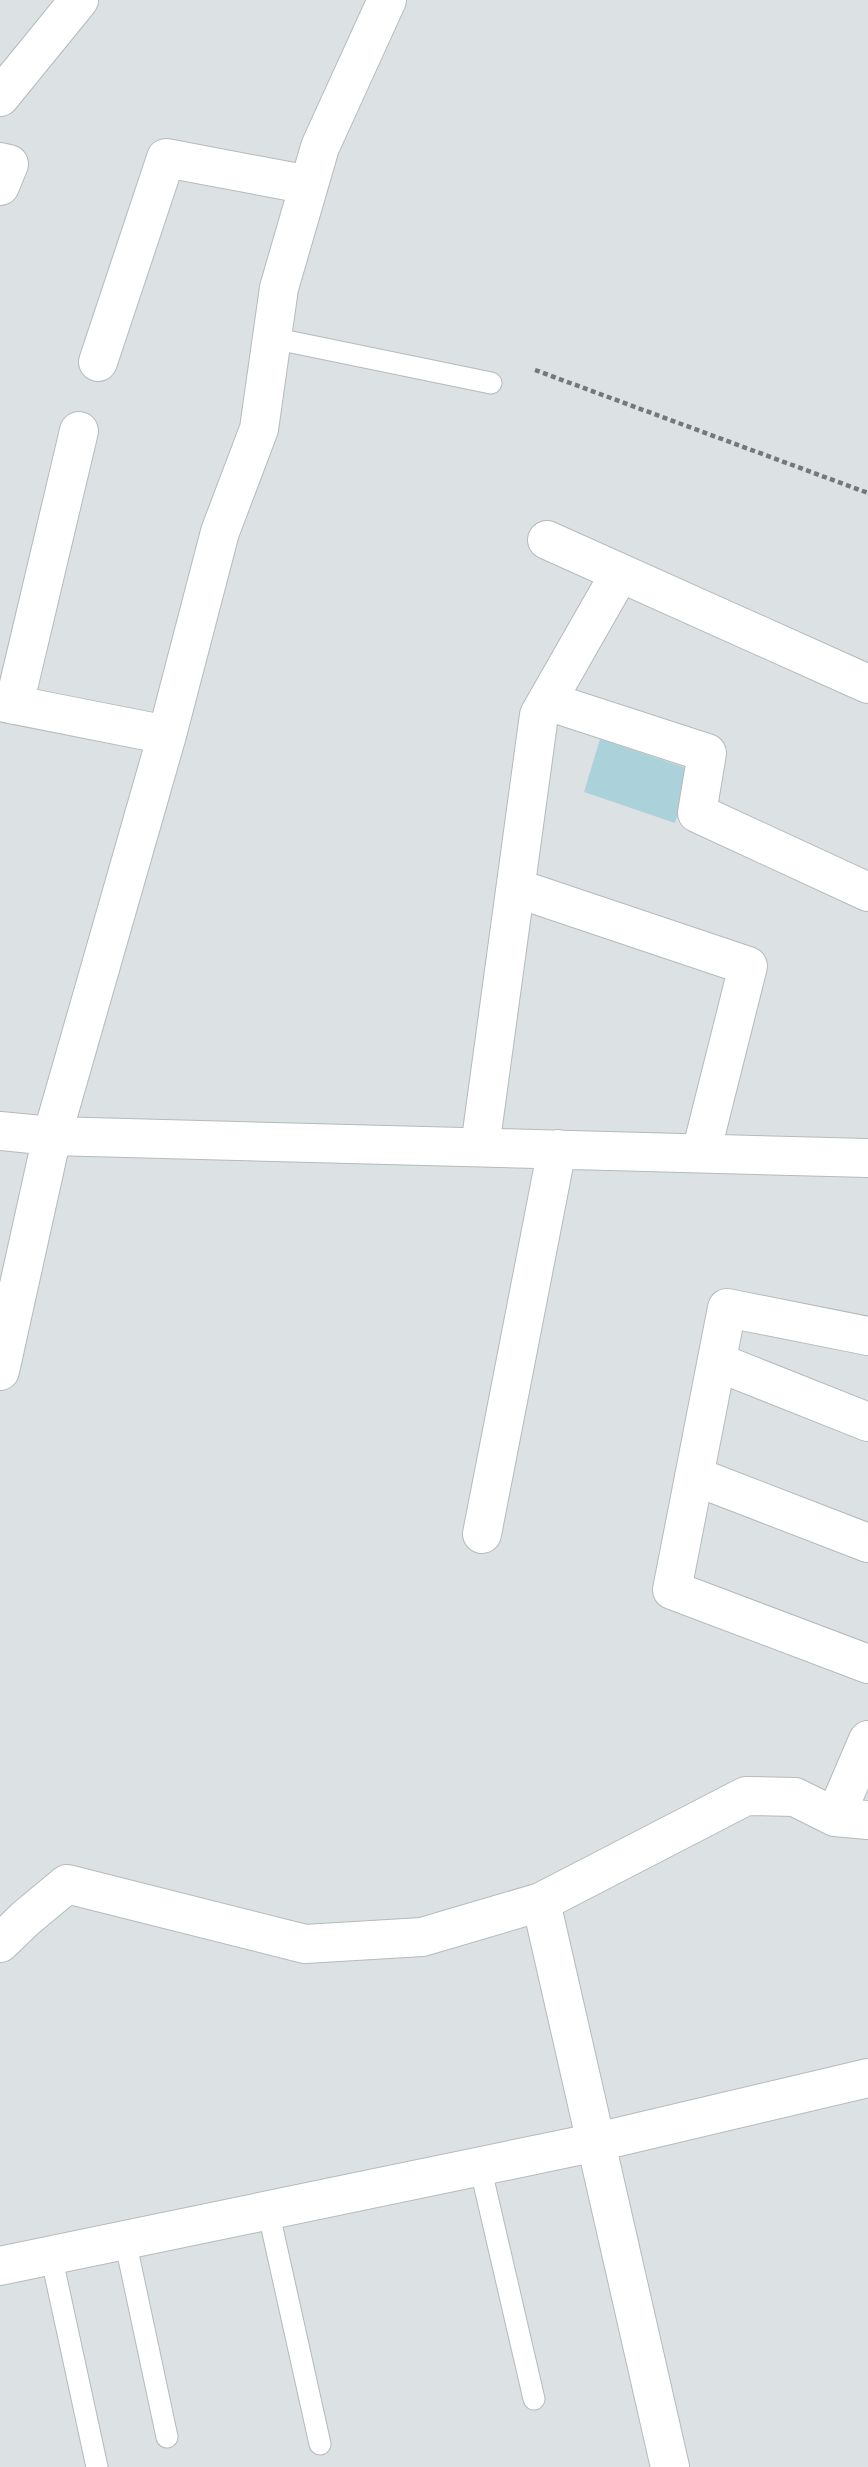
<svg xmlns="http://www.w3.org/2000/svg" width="868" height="2467" viewBox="0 0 868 2467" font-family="Merriweather,serif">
<rect width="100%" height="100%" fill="#dce1e3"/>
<path fill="#abd1db" d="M600,739L692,770L675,823L584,792Z"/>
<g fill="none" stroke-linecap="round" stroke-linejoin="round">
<g stroke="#b5babb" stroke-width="23">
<path id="lane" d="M272,338L491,383
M480,2166L534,2399
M268,2210L320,2444
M125,2240L167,2437
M51,2255L97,2467"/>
</g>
<g stroke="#b5babb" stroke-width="40">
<path id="street" d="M0,97L79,0
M0,162L9,164L0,186
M98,362L166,158L309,185
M547,540L868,684
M547,701L707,753L697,813L868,892
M0,702L167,735
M14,705L79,431
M516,888L748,966L701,1153
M0,1131L52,1136L868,1158
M480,1147L539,715L620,573
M868,1336L727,1308L672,1590L868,1664
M717,1362L868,1422
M0,1371L52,1136L167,735L220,532L259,429L279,288L320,147L387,0
M694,1476L868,1543
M482,1534L557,1149
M835,1817L868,1740
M541,1902L670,2467
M0,1943L26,1918L67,1884L305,1944L422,1937L541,1902L746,1796L795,1797L835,1817L868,1820
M0,2266L597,2142L868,2078"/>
</g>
<path stroke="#75787a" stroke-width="4.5" stroke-dasharray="5 3.5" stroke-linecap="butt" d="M535,370L868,493"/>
<use href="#lane" stroke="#fff" stroke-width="21"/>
<use href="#street" stroke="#fff" stroke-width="38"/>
</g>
</svg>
